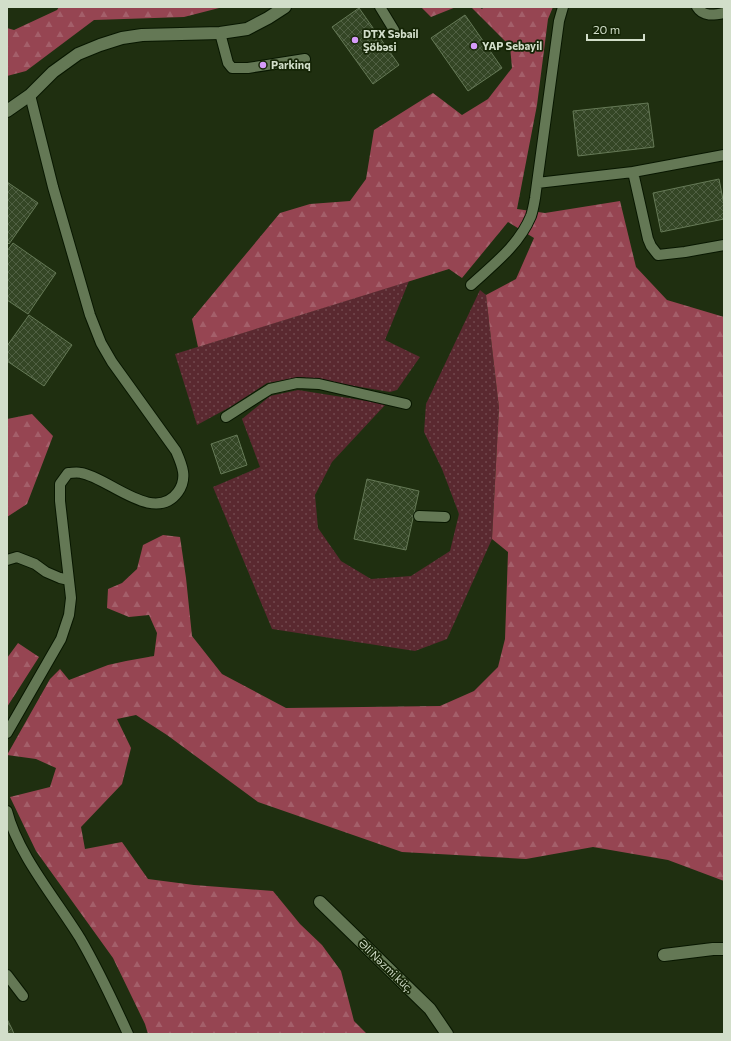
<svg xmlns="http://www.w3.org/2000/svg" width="731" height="1041" viewBox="0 0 731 1041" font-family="Commissioner,sans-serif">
<defs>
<pattern id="grass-dots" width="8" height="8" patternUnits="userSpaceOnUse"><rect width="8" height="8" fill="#5a2930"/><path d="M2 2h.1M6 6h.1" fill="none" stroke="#71484d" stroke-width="1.8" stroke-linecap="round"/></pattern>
<pattern id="forest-firs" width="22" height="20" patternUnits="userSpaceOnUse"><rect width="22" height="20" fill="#964552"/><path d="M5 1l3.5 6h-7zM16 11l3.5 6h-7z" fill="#a45f6a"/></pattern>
<pattern id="building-cross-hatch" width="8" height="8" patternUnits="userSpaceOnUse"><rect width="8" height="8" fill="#344625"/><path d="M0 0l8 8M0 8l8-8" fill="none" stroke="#506043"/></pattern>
</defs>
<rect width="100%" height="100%" fill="#1f2f10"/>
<path fill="url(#grass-dots)" d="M409,281L385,340L420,357L397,390L390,392L301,377L267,383L230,407L197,425L175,354Z
M480,290L486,295L499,408L492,539L447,639L415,651L272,629L213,487L260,467L242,419L270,396L298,390L386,404L332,462L315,495L318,528L341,561L371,579L411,576L450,551L459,514L442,469L424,432L426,404Z"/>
<path fill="url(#forest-firs)" d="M59,7H223L184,17L94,20L26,71L7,76V28L14,30L57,10Z
M421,7H456L431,17Z
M471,7H479L482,9L484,7H553L548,19L537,105L517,209L545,213L620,201L636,267L667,300L724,317V881L668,860L593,847L526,859L402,852L258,802L167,735L136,715L117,719L131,748L122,784L81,827L85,849L122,842L148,879L194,885L273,891L300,924L322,945L341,971L354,1021L367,1034H148L145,1024L113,958L36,851L10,797L50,787L56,768L36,759L7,755L50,679L60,669L69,680L108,665L126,661L154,656L157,633L149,615L129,617L107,608L108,589L122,583L137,569L143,545L163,535L180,537L186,578L192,636L222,674L286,708L440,706L474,691L498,667L505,639L508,552L492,539L499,408L486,295L516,279L534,238L508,222L462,278L449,269L198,347L192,319L280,213L310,204L350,201L366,179L374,130L433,93L462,115L488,99L512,68L510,46Z
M32,414L53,436L27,504L7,517V419Z
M18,643L39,657L7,707V658Z"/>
<path fill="url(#building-cross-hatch)" stroke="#657956" d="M359,8L399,65L373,84L332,27Z
M465,15L502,68L468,91L431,38Z
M648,103L654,147L578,156L573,111Z
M719,179L724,205V219L661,232L653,193Z
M7,182L38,203L9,244L7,242Z
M13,243L56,273L28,314L7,300V251Z
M29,315L72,345L44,386L7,361V346Z
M237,435L247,465L221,474L211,444Z
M367,479L419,491L406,550L354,539Z
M7,1019L12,1029L14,1034H7Z"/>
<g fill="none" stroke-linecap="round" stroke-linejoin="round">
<g stroke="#081700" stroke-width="12">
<path id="service" d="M380,7L394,30
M697,7C703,17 714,15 724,13
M220,33L228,63L232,68H248L305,59
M633,172L648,239L651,246L658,255L685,252L724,245
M537,183L633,172L724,155
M471,285C494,264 519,245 531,216C533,210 534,204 535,198L559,21L563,7
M226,417L270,389L297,383L319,384L406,404
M419,516L445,517
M7,560L17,557L35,564L46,572L60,578L69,580
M7,733L61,639L69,615L71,598L60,501V484L68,473C72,473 77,472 81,473C108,477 154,525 178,492C188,478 182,465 176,451L112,362L101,343L90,315L53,187L30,95
M7,811C18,855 56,899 80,938C98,969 113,1001 128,1034
M7,975L23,996"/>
</g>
<g stroke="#081700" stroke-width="14">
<path id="minor" d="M7,111L30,95L53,72L78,54L100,45L122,38L142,35L220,33L247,29L268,18L285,7
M320,902L430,1009L447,1034
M664,955L713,949H724"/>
</g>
<use href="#service" stroke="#647855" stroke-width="10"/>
<use href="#minor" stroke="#647855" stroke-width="12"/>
</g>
<g fill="#d69bf9" stroke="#152506" stroke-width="1.5">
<circle cx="355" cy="40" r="4"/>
<circle cx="474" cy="46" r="4"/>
<circle cx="263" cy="65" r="4"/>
</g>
<g text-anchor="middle" stroke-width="3.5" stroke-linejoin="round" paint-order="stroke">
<g font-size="11" font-weight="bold" fill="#d2deca" stroke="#152506" text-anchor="start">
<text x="363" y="38">DTX Səbail<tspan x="363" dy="13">Şöbəsi</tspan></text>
<text x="482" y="50">YAP Sebayil</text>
<text x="271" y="69">Parkinq</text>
</g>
<g font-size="11" fill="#d2deca" stroke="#152506">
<text transform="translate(386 966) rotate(44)" y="4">Əli Nəzmi küç.</text>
</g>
</g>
<rect width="731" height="1041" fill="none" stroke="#d2deca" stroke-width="16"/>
<path d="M587 34v6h57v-6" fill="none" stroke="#d2deca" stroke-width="2"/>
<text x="593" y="34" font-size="12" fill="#d2deca" stroke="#152506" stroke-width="3" paint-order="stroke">20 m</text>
</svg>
